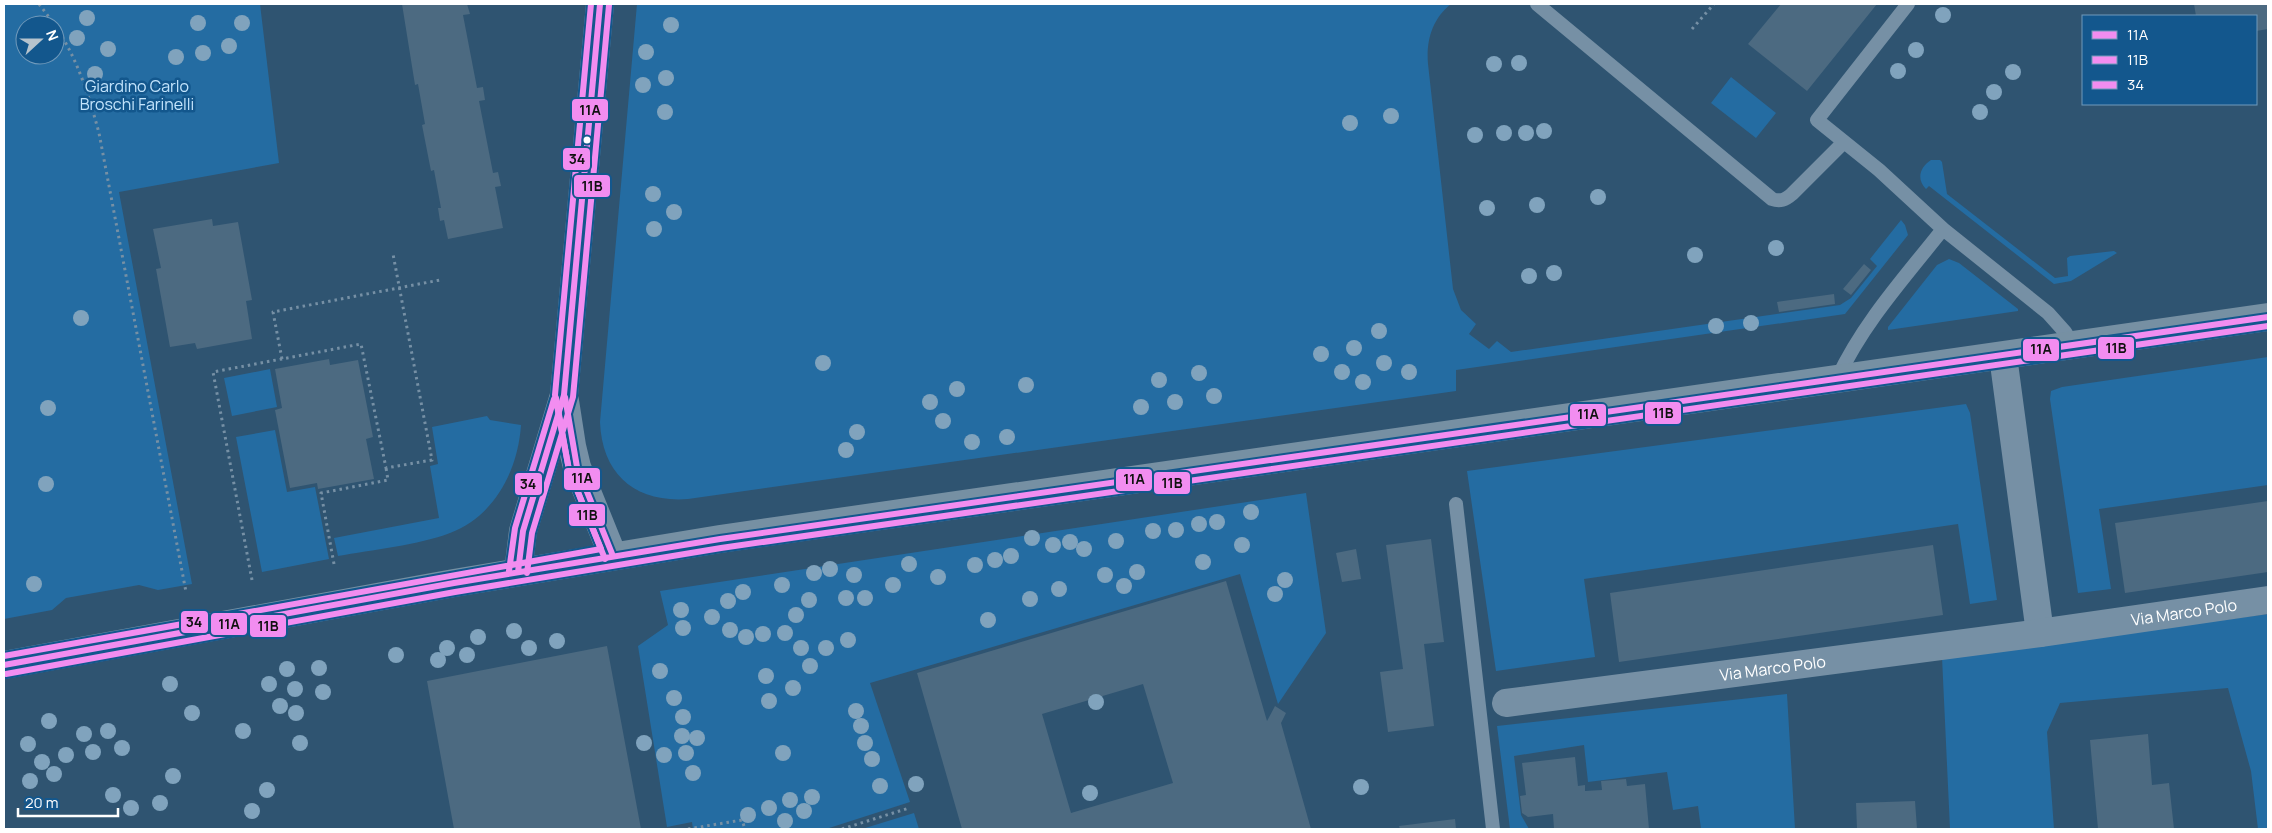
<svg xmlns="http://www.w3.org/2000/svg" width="2272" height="833" viewBox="0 0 2272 833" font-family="Manrope,sans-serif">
<rect width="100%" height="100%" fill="#2f5471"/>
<path fill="#246ca2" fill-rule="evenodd" d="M4,4H260L279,163L119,192L192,584L158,590L139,585L66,598L52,610L4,619ZM25,25H55V55H25Z
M637,4H1451C1432,19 1426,41 1428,64L1453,289L1461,310L1476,324L1469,334L1489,349L1497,341L1511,352L1840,305L1851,298L1877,266L1870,259L1901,220L1905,225L1908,235L1845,314L1456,370V391L688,499C636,503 602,475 600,422Z
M1731,77L1776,113L1756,138L1711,103Z
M1931,160H1940L1942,162L1947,194L2055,278L2068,276L2067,258L2070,256L2114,251L2117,253L2071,281L2054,284L1929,186L1926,189C1916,179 1920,167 1931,160Z
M1949,259L1959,263L2018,309V311L1888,330V327L1937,265Z
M2268,357V485L2099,509L2111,589L2078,593L2050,399L2051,391L2062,387Z
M270,369L277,407L232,416L224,378Z
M1966,404L1970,413L1997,600L1970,604L1958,524L1584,579L1595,657L1496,671L1467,471Z
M487,416L490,420L521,425C518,470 495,516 450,533C419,545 371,550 338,556L334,538L439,518L430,466L438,464L432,427Z
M275,430L287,492L315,487L329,559L262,572L236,437Z
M1306,493L1326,633L1278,704L1240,574L870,683L910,802L826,829H693L692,822L667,827L638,646L668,625L660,591Z
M2268,614V829H2258L2251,771L2228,688L2060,703L2047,732L2054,829H1950L1942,657Z
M1787,694L1795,829H1701L1698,806L1673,810L1667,772L1588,782L1584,745L1514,756L1521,815L1529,829H1510L1497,726Z
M914,813L919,829H862Z"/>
<path fill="#4c6a81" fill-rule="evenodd" d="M402,4H467L470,14L463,15L477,88L483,87L485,100L479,101L493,173L498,172L501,186L495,187L503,228L448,239L444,220L440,221L438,208H441L434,170L431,171L422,125L425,124L418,84L415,85Z
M1781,4H1877L1807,91L1748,44Z
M2194,4H2268V29L2256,31V16H2196Z
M212,219L213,226L238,222L252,300L246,301L252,339L197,349L195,343L170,347L156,269L161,268L153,229Z
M1864,264L1871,270L1851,295L1843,289Z
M1834,294L1835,304L1779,312L1777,302Z
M329,359L330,365L358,360L373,437L366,439L374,479L318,489L317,483L290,488L275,410L282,408L275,369Z
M2268,501V572L2125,593L2115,523Z
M1431,539L1444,642L1424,644L1434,726L1388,732L1380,672L1403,669L1386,545Z
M1933,545L1943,615L1619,662L1610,593Z
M1356,549L1361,579L1342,582L1336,553Z
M1226,581L1267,721L1275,706L1286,713L1281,723L1311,829H962L917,673ZM1143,684L1173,783L1071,813L1042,714Z
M607,646L641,829H454L427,681Z
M2148,734L2152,785L2169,783L2174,829H2098L2090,740Z
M1575,757L1578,786L1585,785V791L1602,790L1601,781L1626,779L1627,786L1645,784L1649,829H1554L1553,814L1528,817L1522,813L1520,796L1526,795L1522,763Z
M1915,801L1917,829H1857L1856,803Z
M1455,819L1456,829H1400L1399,826Z"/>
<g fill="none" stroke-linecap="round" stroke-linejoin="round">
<path stroke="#7690a5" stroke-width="3" stroke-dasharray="2.5 4" stroke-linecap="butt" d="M39,4L55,25
M55,26C77,57 89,96 99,133L186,592
M1692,29L1714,4
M282,359L273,312L440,280
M334,564L321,493L388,480L386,468
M252,580L213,372L361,344L386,468L432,460L393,254
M688,829L742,820L745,829
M842,829L909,808"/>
<path stroke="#7690a5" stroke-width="14" d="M1537,4L1772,199C1780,202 1785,200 1792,194L1844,142
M1908,4L1817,120L1879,170L1943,229
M1837,379C1863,323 1905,277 1943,229L2048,313L2065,332L2073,345
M1456,504L1493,829"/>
<g stroke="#7690a5" stroke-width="28">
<path d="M2003,356L2040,633"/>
<path id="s1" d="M1506,703L2040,633L2268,600"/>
</g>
<path stroke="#7690a5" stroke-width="28" d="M565,401L572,446L577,467L613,556
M518,572L523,531L564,395L600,4"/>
<path stroke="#7690a3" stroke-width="28" d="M4,665L454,583L720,539L2268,317"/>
<g stroke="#13578d" stroke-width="10">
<path id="bus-1" d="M565,397L577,467L613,556
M518,572L523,531L564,395L600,4
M4,665L454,583L720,539L2268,317"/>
</g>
<g stroke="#13578d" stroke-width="10">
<path id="bus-2" d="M556,398L569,470L605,559
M527,573L532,533L573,397L609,5
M6,674L455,592L721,548L2268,326"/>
</g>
<g stroke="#13578d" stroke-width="10">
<path id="bus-3" d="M509,571L515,528L554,399
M4,656L601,549L569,470L555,395L591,4"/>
</g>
<use href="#bus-1" stroke="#f28df0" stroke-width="6"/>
<use href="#bus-2" stroke="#f28df0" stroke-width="6"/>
<use href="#bus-3" stroke="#f28df0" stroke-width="6"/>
</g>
<g fill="#80a3bd">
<circle cx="1943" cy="15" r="8"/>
<circle cx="87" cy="18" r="8"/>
<circle cx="198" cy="23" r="8"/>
<circle cx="242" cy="23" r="8"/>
<circle cx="671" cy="25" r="8"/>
<circle cx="77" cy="38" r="8"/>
<circle cx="229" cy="46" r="8"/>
<circle cx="108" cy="49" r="8"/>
<circle cx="1916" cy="50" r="8"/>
<circle cx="646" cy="52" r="8"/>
<circle cx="203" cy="53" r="8"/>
<circle cx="176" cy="57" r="8"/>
<circle cx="1519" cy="63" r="8"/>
<circle cx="1494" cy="64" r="8"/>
<circle cx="1898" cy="71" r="8"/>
<circle cx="2013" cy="72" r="8"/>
<circle cx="95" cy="74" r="8"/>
<circle cx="666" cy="78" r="8"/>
<circle cx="643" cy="85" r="8"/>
<circle cx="1994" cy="92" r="8"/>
<circle cx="665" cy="112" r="8"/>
<circle cx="1980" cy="112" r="8"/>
<circle cx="1391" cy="116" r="8"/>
<circle cx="1350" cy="123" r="8"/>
<circle cx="1544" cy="131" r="8"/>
<circle cx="1504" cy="133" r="8"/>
<circle cx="1526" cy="133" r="8"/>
<circle cx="1475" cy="135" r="8"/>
<circle cx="653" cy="194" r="8"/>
<circle cx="1598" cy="197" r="8"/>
<circle cx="1537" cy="205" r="8"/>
<circle cx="1487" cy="208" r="8"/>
<circle cx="674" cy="212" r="8"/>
<circle cx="654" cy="229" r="8"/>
<circle cx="1776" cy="248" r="8"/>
<circle cx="1695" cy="255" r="8"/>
<circle cx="1554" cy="273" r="8"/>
<circle cx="1529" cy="276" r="8"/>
<circle cx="81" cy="318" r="8"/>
<circle cx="1751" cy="323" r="8"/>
<circle cx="1716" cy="326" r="8"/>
<circle cx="1379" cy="331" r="8"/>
<circle cx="1354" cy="348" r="8"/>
<circle cx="1321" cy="354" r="8"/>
<circle cx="823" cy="363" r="8"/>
<circle cx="1384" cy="363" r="8"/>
<circle cx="1342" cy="372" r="8"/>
<circle cx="1409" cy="372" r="8"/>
<circle cx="1199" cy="373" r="8"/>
<circle cx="1159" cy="380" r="8"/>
<circle cx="1363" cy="382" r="8"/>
<circle cx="1026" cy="385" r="8"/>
<circle cx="957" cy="389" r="8"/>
<circle cx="1214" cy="396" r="8"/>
<circle cx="930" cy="402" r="8"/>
<circle cx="1175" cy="402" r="8"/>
<circle cx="1141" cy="407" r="8"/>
<circle cx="48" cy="408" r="8"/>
<circle cx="943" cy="421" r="8"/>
<circle cx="857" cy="432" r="8"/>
<circle cx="1007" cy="437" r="8"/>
<circle cx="972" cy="442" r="8"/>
<circle cx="846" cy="450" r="8"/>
<circle cx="46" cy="484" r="8"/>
<circle cx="1251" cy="512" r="8"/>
<circle cx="1217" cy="522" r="8"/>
<circle cx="1199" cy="524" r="8"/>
<circle cx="1176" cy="530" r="8"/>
<circle cx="1153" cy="531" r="8"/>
<circle cx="1032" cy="538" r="8"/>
<circle cx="1116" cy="541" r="8"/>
<circle cx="1070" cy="542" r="8"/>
<circle cx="1053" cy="545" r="8"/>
<circle cx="1242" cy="545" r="8"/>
<circle cx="1084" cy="549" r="8"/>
<circle cx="1011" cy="556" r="8"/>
<circle cx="995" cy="560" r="8"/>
<circle cx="1203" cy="562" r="8"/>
<circle cx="909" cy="564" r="8"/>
<circle cx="975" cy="565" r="8"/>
<circle cx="830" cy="569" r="8"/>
<circle cx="1137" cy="572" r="8"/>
<circle cx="814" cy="573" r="8"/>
<circle cx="854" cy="575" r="8"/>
<circle cx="1105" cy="575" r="8"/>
<circle cx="938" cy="577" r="8"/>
<circle cx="1285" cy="580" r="8"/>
<circle cx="34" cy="584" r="8"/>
<circle cx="782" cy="585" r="8"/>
<circle cx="893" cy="585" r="8"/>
<circle cx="1124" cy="586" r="8"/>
<circle cx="1059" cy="589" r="8"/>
<circle cx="743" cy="592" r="8"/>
<circle cx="1275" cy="594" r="8"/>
<circle cx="846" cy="598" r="8"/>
<circle cx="865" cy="598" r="8"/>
<circle cx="1030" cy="599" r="8"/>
<circle cx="809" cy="600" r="8"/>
<circle cx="728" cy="601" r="8"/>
<circle cx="681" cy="610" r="8"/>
<circle cx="796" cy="615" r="8"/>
<circle cx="712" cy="617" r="8"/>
<circle cx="988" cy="620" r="8"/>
<circle cx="683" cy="628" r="8"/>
<circle cx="730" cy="630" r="8"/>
<circle cx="514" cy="631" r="8"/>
<circle cx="785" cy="633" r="8"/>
<circle cx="763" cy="634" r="8"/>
<circle cx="478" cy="637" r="8"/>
<circle cx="746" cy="637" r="8"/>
<circle cx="848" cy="640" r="8"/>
<circle cx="557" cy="641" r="8"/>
<circle cx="447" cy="648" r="8"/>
<circle cx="529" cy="648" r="8"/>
<circle cx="801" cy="648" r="8"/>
<circle cx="826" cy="648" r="8"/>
<circle cx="396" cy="655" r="8"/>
<circle cx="467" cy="655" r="8"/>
<circle cx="438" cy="660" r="8"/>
<circle cx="810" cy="666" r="8"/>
<circle cx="319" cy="668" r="8"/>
<circle cx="287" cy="669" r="8"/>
<circle cx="660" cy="671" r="8"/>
<circle cx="766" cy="676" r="8"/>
<circle cx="170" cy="684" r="8"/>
<circle cx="269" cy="684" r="8"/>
<circle cx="793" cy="688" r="8"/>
<circle cx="295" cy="689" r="8"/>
<circle cx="323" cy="692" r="8"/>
<circle cx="674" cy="698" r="8"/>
<circle cx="769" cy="701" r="8"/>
<circle cx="1096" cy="702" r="8"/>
<circle cx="280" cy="706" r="8"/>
<circle cx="856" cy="711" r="8"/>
<circle cx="192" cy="713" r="8"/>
<circle cx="296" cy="713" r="8"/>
<circle cx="683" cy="717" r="8"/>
<circle cx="49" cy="721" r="8"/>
<circle cx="861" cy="726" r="8"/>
<circle cx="108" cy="731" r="8"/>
<circle cx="243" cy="731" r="8"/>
<circle cx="84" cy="734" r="8"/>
<circle cx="682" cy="736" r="8"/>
<circle cx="697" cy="738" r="8"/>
<circle cx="300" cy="743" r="8"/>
<circle cx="644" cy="743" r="8"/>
<circle cx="865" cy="743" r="8"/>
<circle cx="28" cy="744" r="8"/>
<circle cx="122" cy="748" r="8"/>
<circle cx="93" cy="752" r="8"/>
<circle cx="686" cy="753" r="8"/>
<circle cx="783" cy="753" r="8"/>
<circle cx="66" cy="755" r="8"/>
<circle cx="664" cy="755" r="8"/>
<circle cx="872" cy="759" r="8"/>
<circle cx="42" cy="762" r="8"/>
<circle cx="693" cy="773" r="8"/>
<circle cx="54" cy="774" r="8"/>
<circle cx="173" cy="776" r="8"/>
<circle cx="30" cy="781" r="8"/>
<circle cx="916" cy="784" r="8"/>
<circle cx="880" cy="786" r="8"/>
<circle cx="1361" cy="787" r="8"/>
<circle cx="267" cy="790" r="8"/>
<circle cx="1090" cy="793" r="8"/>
<circle cx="113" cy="795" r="8"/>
<circle cx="812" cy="797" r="8"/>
<circle cx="790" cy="800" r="8"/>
<circle cx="160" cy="803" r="8"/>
<circle cx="131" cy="808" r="8"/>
<circle cx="769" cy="808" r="8"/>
<circle cx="252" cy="811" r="8"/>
<circle cx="804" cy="811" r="8"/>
<circle cx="748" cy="815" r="8"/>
<circle cx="785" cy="821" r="8"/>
</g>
<circle fill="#fff" stroke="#13578d" stroke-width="2" cx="587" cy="140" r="4.5"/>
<g text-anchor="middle" stroke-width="5" stroke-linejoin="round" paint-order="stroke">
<g font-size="16" fill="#c3e4fc" stroke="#13578d">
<text x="137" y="92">Giardino Carlo<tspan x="137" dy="18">Broschi Farinelli</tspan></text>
</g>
<g font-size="16" fill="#fff" stroke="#13578d">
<text dy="6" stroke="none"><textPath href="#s1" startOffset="684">Via Marco Polo</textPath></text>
<text dy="6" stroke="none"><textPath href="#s1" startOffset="269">Via Marco Polo</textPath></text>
</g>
</g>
<g stroke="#13578d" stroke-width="2">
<rect x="571" y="98" width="38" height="24" rx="5" fill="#f28df0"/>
<rect x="562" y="147" width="29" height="24" rx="5" fill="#f28df0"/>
<rect x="573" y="174" width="38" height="24" rx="5" fill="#f28df0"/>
<rect x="2097" y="336" width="38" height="24" rx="5" fill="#f28df0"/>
<rect x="2022" y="338" width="38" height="24" rx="5" fill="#f28df0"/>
<rect x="1644" y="401" width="38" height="24" rx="5" fill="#f28df0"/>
<rect x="1569" y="403" width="38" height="24" rx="5" fill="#f28df0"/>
<rect x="563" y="467" width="38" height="24" rx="5" fill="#f28df0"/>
<rect x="1115" y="468" width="38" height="24" rx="5" fill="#f28df0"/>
<rect x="1153" y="471" width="38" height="24" rx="5" fill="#f28df0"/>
<rect x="514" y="472" width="29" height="24" rx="5" fill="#f28df0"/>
<rect x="568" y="503" width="38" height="24" rx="5" fill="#f28df0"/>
<rect x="180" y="610" width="29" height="24" rx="5" fill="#f28df0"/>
<rect x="210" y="612" width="38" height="24" rx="5" fill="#f28df0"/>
<rect x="249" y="614" width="38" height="24" rx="5" fill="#f28df0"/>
</g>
<g font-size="14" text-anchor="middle" font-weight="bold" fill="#111">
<text x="590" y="115">11A</text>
<text x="577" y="164">34</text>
<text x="592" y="191">11B</text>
<text x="2116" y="353">11B</text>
<text x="2041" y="354">11A</text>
<text x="1663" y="418">11B</text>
<text x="1588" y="419">11A</text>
<text x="582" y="483">11A</text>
<text x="1134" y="484">11A</text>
<text x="1172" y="488">11B</text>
<text x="528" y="489">34</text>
<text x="587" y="520">11B</text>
<text x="194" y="627">34</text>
<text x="229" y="629">11A</text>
<text x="268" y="631">11B</text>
</g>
<rect width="2272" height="833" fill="none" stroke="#ffffff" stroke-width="10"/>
<rect x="2082" y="15" width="175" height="90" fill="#13578d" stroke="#719abb"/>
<rect x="2092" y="31" width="25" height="8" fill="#f28df0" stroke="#719abb"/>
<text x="2127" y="40" font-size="15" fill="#ffffff">11A</text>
<rect x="2092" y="56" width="25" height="8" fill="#f28df0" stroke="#719abb"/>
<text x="2127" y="65" font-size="15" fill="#ffffff">11B</text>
<rect x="2092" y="81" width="25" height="8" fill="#f28df0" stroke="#719abb"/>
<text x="2127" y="90" font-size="15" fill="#ffffff">34</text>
<g transform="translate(40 40) rotate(69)"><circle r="24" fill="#13578d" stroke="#719abb"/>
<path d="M0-4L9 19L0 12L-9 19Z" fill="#b6c3cd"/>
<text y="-8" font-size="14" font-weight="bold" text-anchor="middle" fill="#ffffff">N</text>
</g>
<path d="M18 808v8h100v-8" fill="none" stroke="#ffffff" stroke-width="2.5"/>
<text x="25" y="808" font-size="15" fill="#ffffff" stroke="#13578d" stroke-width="4" paint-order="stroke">20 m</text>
</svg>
